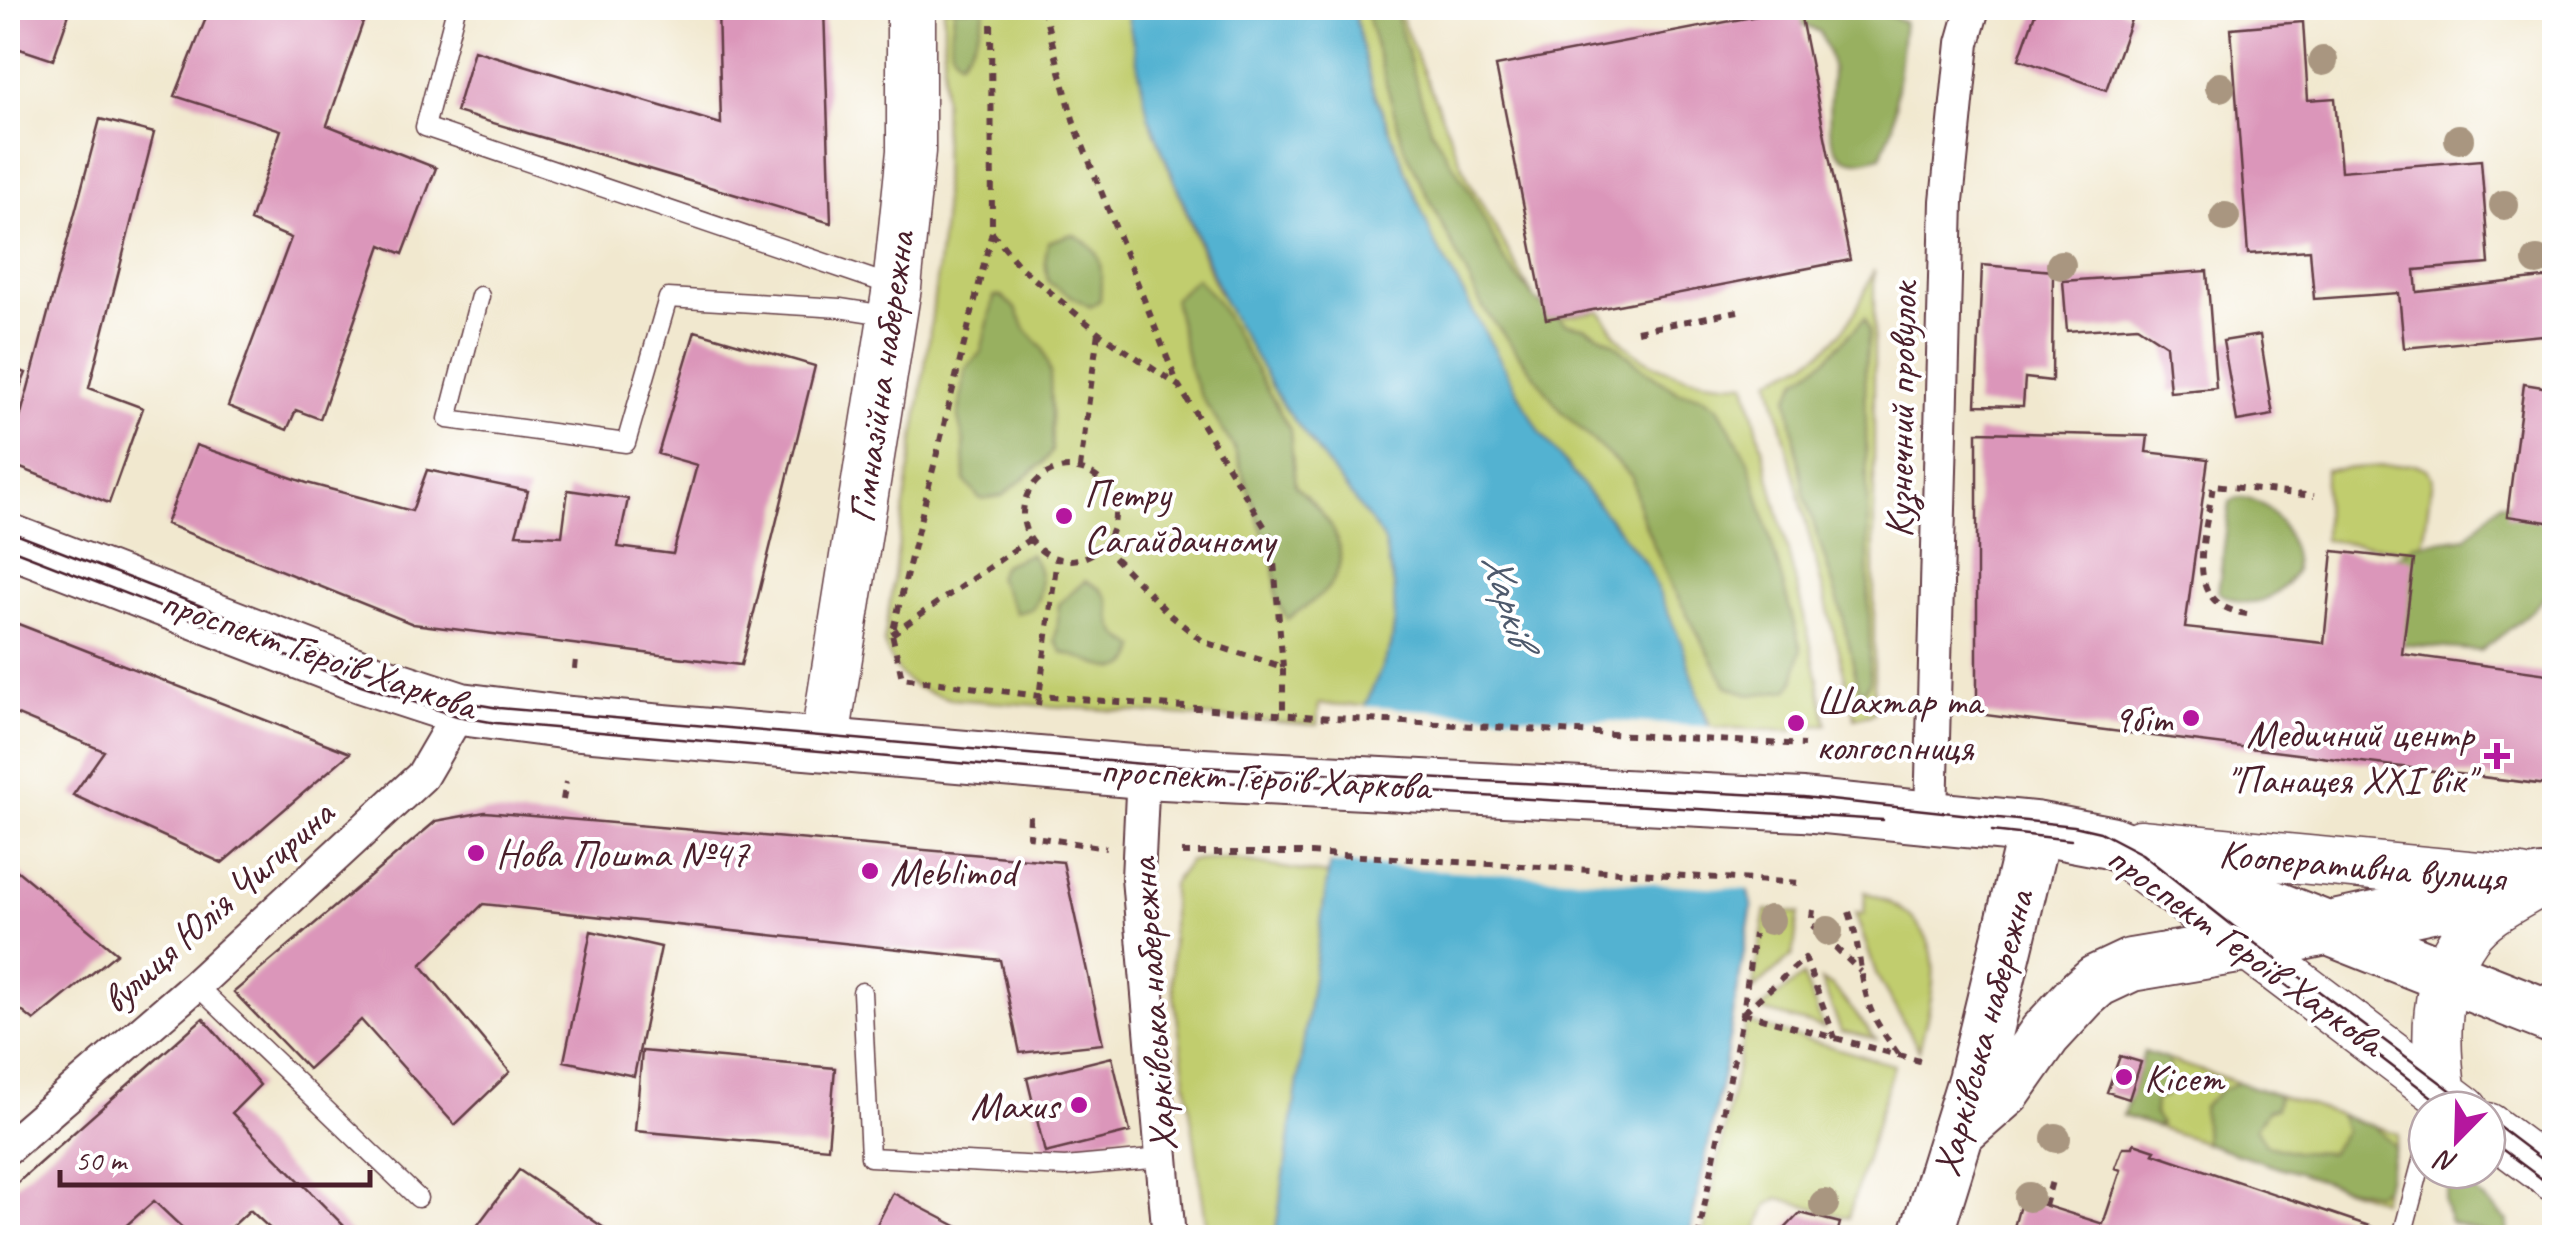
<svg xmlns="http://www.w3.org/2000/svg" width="2562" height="1245" viewBox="0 0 2562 1245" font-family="Caveat,sans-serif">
<rect width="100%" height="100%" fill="#fff"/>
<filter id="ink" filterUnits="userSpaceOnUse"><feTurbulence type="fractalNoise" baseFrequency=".01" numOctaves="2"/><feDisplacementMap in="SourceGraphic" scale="20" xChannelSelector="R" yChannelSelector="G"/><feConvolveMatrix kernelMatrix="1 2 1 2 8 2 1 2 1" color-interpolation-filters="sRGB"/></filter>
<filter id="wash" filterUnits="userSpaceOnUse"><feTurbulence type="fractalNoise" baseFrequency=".0048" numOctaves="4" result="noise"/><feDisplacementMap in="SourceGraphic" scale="40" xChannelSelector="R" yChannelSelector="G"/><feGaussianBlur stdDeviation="2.25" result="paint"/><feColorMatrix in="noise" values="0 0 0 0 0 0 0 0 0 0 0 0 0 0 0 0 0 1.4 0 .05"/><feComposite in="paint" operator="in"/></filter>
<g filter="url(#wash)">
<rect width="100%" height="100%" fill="#f1e8cf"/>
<path fill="#c1cd6e" stroke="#86764c" stroke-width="2.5" d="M944,8H1126L1149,118L1216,288L1283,405L1383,538L1394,585L1395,619L1391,647L1365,706L1319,704L1317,725L951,699C913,688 896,682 884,642L929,339L943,223Z
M1353,8H1400L1401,18L1468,179L1546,319L1600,311C1607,319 1612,330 1619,338C1652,374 1699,382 1746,383L1808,632L1827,724L1788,731L1711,727L1647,566L1540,432L1433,239L1371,84Z
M1874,270V713L1855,718L1770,379C1833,353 1849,332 1874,270Z
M2415,464L2427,469L2432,478L2422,551L2324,540L2325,470Z
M1228,859L1328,875L1275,1237H1208L1172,981V884L1189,861Z
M1865,892C1953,923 1938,975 1919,1050L1877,976L1855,913L1864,914Z
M1766,910L1799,913L1793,955L1752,991Z
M1803,976L1824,1028L1759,1010Z
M1821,981L1833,986L1876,1039L1841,1031Z
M1746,1022L1894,1065L1848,1218L1779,1198L1767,1205L1755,1237H1703Z
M2144,1052L2399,1134L2381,1200L2123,1116Z"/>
<path fill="#98b061" stroke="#716846" stroke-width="2.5" d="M954,8H985C981,27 974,46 960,61C942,43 955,30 954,8Z
M1365,8H1394L1430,128L1471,194L1504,260L1534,298L1567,324L1584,327L1613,342L1643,369L1678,392L1701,396L1718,407L1749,462L1801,649L1794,682L1788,690L1750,695L1727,686L1670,583L1641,515L1632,477L1562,412L1482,306L1404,147Z
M1760,8H1873L1904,22L1893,126L1881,156C1874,158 1865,161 1857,161C1817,159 1832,93 1832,70C1832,58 1824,43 1820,32Z
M1072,234C1105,249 1102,268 1100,300L1090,307L1048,282L1045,261L1048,242Z
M1196,278L1216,300L1290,430L1295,486C1325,512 1361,552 1325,591C1315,602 1299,610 1287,619L1277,601L1274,566L1234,448L1199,393L1189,367L1174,299Z
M1001,296L1016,309L1026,330L1043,349L1050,372L1052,451L1043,463L1002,496L980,499L965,481L964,442L958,418L966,369L981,352L994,297Z
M1865,318L1869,332L1865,367L1870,680L1866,689L1859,691L1843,616L1804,493L1788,398L1798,379L1826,359Z
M2237,498C2273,497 2295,538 2295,571C2274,603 2253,613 2218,592L2230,502Z
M2501,502L2543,511L2554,524V582C2539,611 2506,631 2481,651L2398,644L2387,563L2416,544L2467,537Z
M1030,554C1044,570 1044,593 1032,609L1016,613L997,577L1003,565Z
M1085,581C1122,596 1102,610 1117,633C1121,639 1131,643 1137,647C1129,689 1089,657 1063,653L1055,641L1059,604Z
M2144,1052L2168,1060L2173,1081L2166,1097L2155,1099L2154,1113L2160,1124L2158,1127L2123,1116Z
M2238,1082L2278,1096L2276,1108L2268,1110L2256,1127L2266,1145L2295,1152L2330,1153L2345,1131L2340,1116L2375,1127L2395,1147L2385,1187L2375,1193L2338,1186L2205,1143L2203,1107L2220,1091Z
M2457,1176L2508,1221L2507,1232L2501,1237L2450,1222L2444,1201L2451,1178Z"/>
<path fill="#53b2d1" stroke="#4e687e" stroke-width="2.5" d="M1126,8H1353L1371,84L1433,239L1540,432L1647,566L1682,644L1717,751L1752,905L1724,1069L1689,1237H1275L1328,875L1365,706L1391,647L1395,619L1394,585L1383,538L1283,405L1225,304L1148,115Z"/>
<path fill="#f1e8cf" d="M1360,706L1714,727L1754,890L1325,863Z"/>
<g id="blocks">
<path fill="#db96ba" d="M8,8H71L53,60L8,45Z
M210,8H368L327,125L436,168L403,254L381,245L320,419L296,410L287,430L228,406L291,238L250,221L281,130L175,96Z
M718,8H824L831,223L456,112L474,50L721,124Z
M1799,8L1850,260L1546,319L1496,66Z
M2037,8H2116L2133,14L2106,90L2019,59Z
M2303,22L2308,100L2335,98L2341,171L2481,160L2489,264L2415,270L2417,292L2554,277V334L2404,348L2399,293L2314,299L2310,250L2248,254L2231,28Z
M100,119L154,133L89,388L143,408L109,503L8,463Z
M1982,265L2053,271L2052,381L2025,378L2023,406L1976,405Z
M2207,271L2216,388L2170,392L2166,345L2137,326L2067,331L2063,281Z
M695,331L815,366L741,665L413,624L166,524L196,445L307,483L412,511L427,470L528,491L516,534L562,536L568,490L628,499L618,547L673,554L697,465L658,454Z
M2260,335L2273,415L2237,421L2223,341Z
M8,366L26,373L8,418Z
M2524,384L2554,389V523L2507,516Z
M1977,432L2148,436L2146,452L2208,459L2185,628L2324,643L2333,551L2414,560L2402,654L2554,675V786L1977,714Z
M8,620L139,671L350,753L222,863L73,795L104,751L8,711Z
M485,812L1063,862L1103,1044L1020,1053L1000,960L483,904L421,965L510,1072L455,1125L361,1020L308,1069L234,992L436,821Z
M8,863L117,953L34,1021L8,1000Z
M591,931L661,947L634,1076L564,1061Z
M203,1018L260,1085L232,1113L356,1238H280L250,1210L220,1238H193L154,1201L112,1238H8V1191Z
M642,1051L835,1068L828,1148L635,1131Z
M2120,1056L2141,1062L2129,1099L2107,1092Z
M1112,1057L1130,1132L1045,1153L1027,1078Z
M2134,1143L2155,1150L2153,1153L2405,1238H2011L2022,1198L2103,1224L2121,1170L2115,1168L2123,1147H2133Z
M519,1170L619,1238H468Z
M893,1193L964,1230L960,1238H870Z
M1800,1213L1840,1223L1836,1238H1776Z"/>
</g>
</g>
<g filter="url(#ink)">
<use href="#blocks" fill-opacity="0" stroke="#633d44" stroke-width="2.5"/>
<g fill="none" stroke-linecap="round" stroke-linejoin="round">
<g stroke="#633d44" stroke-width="21">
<path id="lane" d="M456,8L425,127L896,287
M480,296L448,419L626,443L668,298L840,308L892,316
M196,985L418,1198
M862,992L870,1157L1065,1167L1162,1158
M2402,1236L2427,1142"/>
</g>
<g stroke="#633d44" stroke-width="36">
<path id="street" d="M1143,772L1138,878L1169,1238
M1931,816L1947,201L1963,43L1973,8
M8,1147L196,985L422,776L461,709"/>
</g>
<g stroke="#633d44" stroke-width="51">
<path id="secondary" d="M824,745L897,287L911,151V8
M2140,844L2521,880
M2136,862L2464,1110
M2442,1094C2434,1041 2433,982 2466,936C2482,913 2510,900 2534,886
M2487,1127L2554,1177"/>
</g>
<g stroke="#633d44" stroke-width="56">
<path id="primary" d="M8,540L363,677L461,709L570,723L1143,772L1803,805L2035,828L2109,842L2554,1018
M1957,1133L2005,1091L2045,1034L2082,994L2097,981L2131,965L2256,944L2541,882
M1925,1238L1974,1080L2035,828"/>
</g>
<path stroke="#633d44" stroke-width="6" stroke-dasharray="8 8" stroke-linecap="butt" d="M991,8L992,232L1019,266L1098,332L1179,386L1272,539L1283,667
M1043,8L1074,123L1178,385
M992,232L892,634L902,678L1039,696L1317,717L1804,745
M1637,331L1738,311
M1023 514a46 46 0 1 1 92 0a46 46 0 1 1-92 0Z
M1080,468L1098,332
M1103,546L1171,616L1204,642L1283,667V712
M2247,614C2178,606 2207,533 2213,485L2314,496
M892,634L1030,539
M575,669L576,659
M1038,705L1057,558
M563,800L566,782
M1030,816L1029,836L1106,848
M1182,853H1311L1801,883
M1813,910L1811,924L1861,972
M1849,912C1859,940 1859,970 1867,998C1872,1019 1886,1036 1898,1054
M1744,1012L1805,958L1835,1038
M1743,1013L1920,1061
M2045,1206L2052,1181
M1698,1238L1743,1013L1754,934"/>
<use href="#lane" stroke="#fff" stroke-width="18"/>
<use href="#street" stroke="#fff" stroke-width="32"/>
<use href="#secondary" stroke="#fff" stroke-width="48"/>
<use href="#primary" stroke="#fff" stroke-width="52"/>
<path stroke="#4a1f2b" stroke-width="2.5" d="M8,531L366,670L463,702L499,708L1143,764L1803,797L2074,826L2100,832L2142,854L2256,944L2477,1110
M8,548L361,685L457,716L496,723L1143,779L1314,786L1883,820
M1992,831L2071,840
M2277,978L2449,1110
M2487,1118L2554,1169
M2487,1138L2554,1188"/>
</g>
<g fill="#a99680">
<circle cx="2323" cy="61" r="15"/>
<circle cx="2220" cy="87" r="15"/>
<circle cx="2459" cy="139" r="15"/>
<circle cx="2504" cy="205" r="15"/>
<circle cx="2225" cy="217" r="15"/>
<circle cx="2537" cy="261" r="15"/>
<circle cx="2061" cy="265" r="15"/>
<circle cx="1770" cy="920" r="15"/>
<circle cx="1828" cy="931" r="15"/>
<circle cx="2056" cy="1138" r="15"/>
<circle cx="2029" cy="1197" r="15"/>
<circle cx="1824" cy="1204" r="15"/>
</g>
</g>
<g fill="#b5179e" stroke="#fff" stroke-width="4">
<circle cx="1064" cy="516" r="10"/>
<circle cx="2191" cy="718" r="10"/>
<circle cx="1796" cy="723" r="10"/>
<path d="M2492 741h10v10h10v10h-10v10h-10v-10h-10v-10h10z"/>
<circle cx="476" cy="853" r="10"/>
<circle cx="870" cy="871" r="10"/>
<circle cx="2124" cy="1077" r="10"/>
<circle cx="1079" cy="1105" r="10"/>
</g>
<g text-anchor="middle" stroke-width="8" stroke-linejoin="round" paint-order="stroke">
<g font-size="40" fill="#4a1f2b" stroke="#fff">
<text transform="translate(880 377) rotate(-82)" y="14">Гімназійна набережна</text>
<text transform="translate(1900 410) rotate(-89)" y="14">Кузнечний провулок</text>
<text transform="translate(319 653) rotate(19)" y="14">проспект Героїв Харкова</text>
<text transform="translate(1265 777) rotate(3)" y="14">проспект Героїв Харкова</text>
<text transform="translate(2362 865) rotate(5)" y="14">Кооперативна вулиця</text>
<text transform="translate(217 906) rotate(-42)" y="14">вулиця Юлія Чигирина</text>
<text transform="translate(2246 949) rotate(36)" y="14">проспект Героїв Харкова</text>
<text transform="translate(1152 1005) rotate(-94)" y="14">Харківська набережна</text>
<text transform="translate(1982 1033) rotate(-75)" y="14">Харківська набережна</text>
</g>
<g font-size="40" fill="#4a1f2b" stroke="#fff" text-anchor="start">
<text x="1084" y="507">Петру<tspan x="1084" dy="46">Сагайдачному</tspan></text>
<text x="1816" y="714">Шахтар та<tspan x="1816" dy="46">колгоспниця</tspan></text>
<text x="2171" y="732" text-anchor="end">9біт</text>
<text x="2474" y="747" text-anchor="end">Медичний центр<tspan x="2474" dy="46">"Панацея XXI вік"</tspan></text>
<text x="496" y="867">Нова Пошта №47</text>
<text x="890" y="885">Meblimod</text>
<text x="2144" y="1091">Кісет</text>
<text x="1059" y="1119" text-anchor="end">Maxus</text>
</g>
<g font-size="42" font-style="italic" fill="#4e5a6d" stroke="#fff">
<text transform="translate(1510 598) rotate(73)" y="15">Харків</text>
</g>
</g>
<rect width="2562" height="1245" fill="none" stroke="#fff" stroke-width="40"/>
<g transform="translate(2457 1140) rotate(203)"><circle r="48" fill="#ffffff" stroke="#b7a5aa" stroke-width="2.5"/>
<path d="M0-8L18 38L0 25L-18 38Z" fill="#b5179e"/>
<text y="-15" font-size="28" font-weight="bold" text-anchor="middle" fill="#4a1f2b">N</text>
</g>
<path d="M60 1170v15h310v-15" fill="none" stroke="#4a1f2b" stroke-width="5"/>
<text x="75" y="1170" font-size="30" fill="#4a1f2b" stroke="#ffffff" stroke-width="8" paint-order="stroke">50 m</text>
</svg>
